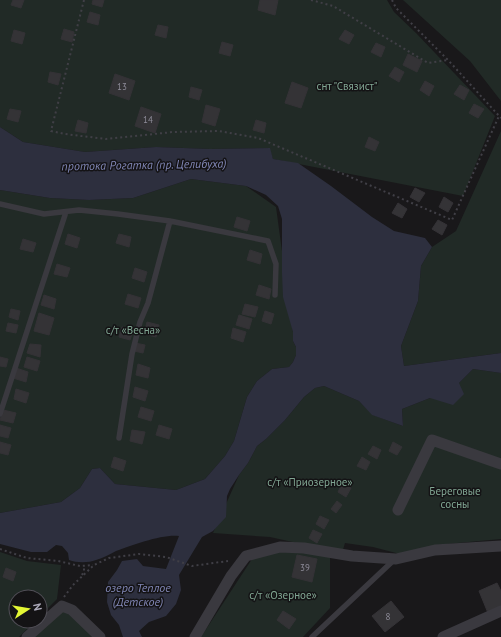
<svg xmlns="http://www.w3.org/2000/svg" width="501" height="637" viewBox="0 0 501 637" font-family="'PT Sans',sans-serif">
<rect width="100%" height="100%" fill="#19181a"/>
<path fill="#212a26" d="M0,0H387L394,12L416,33L495,116L463,196L273,159L269,148L210,149L156,147L85,152L23,142L0,127Z
M403,0H501V101L470,61Z
M501,131V353L404,366L401,346L418,301L421,266L432,247L456,231Z
M191,179L246,186L276,207L293,332V341L296,347V355L293,362L289,367L272,369L257,381L247,397L234,441L225,456L205,479L176,490L115,484L100,468L92,469L80,488L61,502L0,513V190L50,198L89,200L133,198Z
M473,369L501,373V539L436,545L400,554L373,547L345,543L342,553L270,537L213,533L239,475L248,463L257,446L266,439L285,420L304,397L315,388L324,386L359,401L373,415L403,426L402,409L430,398L459,383Z
M0,552L27,561L61,565L57,599L40,616V597H16V621H35L19,637H0Z
M271,552H303L330,557V608L303,637H201L252,559Z
M63,611L75,618L93,637H34Z"/>
<path fill="#2d2f3e" d="M0,127L23,142L85,152L156,147L210,149L270,148L273,159L298,163L331,186L372,217L394,231L425,238L432,247L421,266L418,301L401,346L404,366L501,353V373L473,369L459,383L464,394L453,405L430,398L402,409L403,426L372,415L359,401L324,386L315,388L304,397L285,420L266,439L257,446L248,463L239,475L230,489L227,496L226,517L213,531L202,537L179,575L181,590L176,604L166,616L149,622L139,631L142,637H123L119,625L111,615L107,602L108,582L117,570L122,561L137,559L143,566L166,569L179,536C162,534 133,545 116,551C110,554 103,558 96,560C88,563 77,563 69,560L68,553L62,546L56,545L47,552H31L0,544V513L61,502L80,488L92,469L100,468L115,484L176,490L205,479L225,456L234,441L247,397L257,381L272,369L289,367L293,362L296,355V347L293,341V332L283,297L282,273V219L278,206L266,195L246,186L191,179L133,198L89,200L50,198L0,190Z"/>
<path fill="#343336" stroke="#343236" d="M13,0H24L21,8L11,5Z
M93,0H104L102,7L92,4Z
M260,0H278L275,15L258,10Z
M90,12L100,15L98,25L87,22Z
M158,25L168,27L166,38L155,35Z
M64,29L74,32L72,42L61,39Z
M14,30L25,33L22,44L11,41Z
M345,30L354,35L349,44L339,39Z
M222,42L233,45L230,56L219,53Z
M376,43L385,47L381,57L371,52Z
M408,54L422,61L417,72L403,65Z
M395,67L404,72L399,82L389,76Z
M50,72L61,74L58,85L48,82Z
M115,74L135,81L129,100L109,93Z
M425,81L434,86L429,96L420,90Z
M292,82L308,88L301,108L285,103Z
M460,85L469,90L464,100L454,94Z
M191,87L202,90L199,100L189,97Z
M474,104L484,109L478,118L469,113Z
M206,105L220,109L215,126L202,122Z
M141,107L161,114L155,133L135,126Z
M10,109L21,111L18,122L7,119Z
M78,120L88,123L86,133L75,131Z
M256,120L266,123L264,133L253,130Z
M369,137L379,142L375,151L365,147Z
M415,188L425,193L419,202L410,197Z
M444,197L453,203L448,212L439,207Z
M398,203L407,209L402,218L392,213Z
M237,217L250,221L247,231L234,227Z
M438,220L447,225L442,235L432,229Z
M68,234L80,238L77,248L65,244Z
M119,234L131,237L129,247L116,243Z
M23,239L36,243L33,252L20,249Z
M250,250L262,254L260,264L247,260Z
M57,264L70,268L67,277L54,274Z
M135,268L147,272L144,282L132,278Z
M259,285L271,289L269,299L256,295Z
M128,294L141,298L138,308L125,304Z
M44,295L56,299L54,309L41,305Z
M245,304L258,307L255,317L242,314Z
M11,309L20,311L18,320L9,317Z
M265,311L274,314L271,324L262,321Z
M39,313L54,318L49,335L34,331Z
M239,315L252,319L249,329L236,325Z
M147,322L159,325L156,337L144,334Z
M8,323L18,325L16,333L6,331Z
M122,327L133,331L130,340L119,337Z
M233,328L246,332L243,342L231,338Z
M135,343L145,345L143,353L134,351Z
M30,344L41,345L40,357L27,353Z
M0,357L8,359L6,367L0,366Z
M27,357L40,361L37,371L24,367Z
M138,364L150,368L148,378L136,375Z
M16,368L28,372L26,382L13,378Z
M135,387L148,391L145,401L133,397Z
M16,389L29,393L26,403L14,399Z
M141,407L154,411L151,421L138,417Z
M3,410L16,413L13,423L0,420Z
M0,425L11,428L8,438L0,436Z
M159,425L172,429L169,439L156,435Z
M132,430L145,432L142,444L130,441Z
M0,442L11,445L8,455L0,453Z
M393,442L402,447L397,455L389,451Z
M373,446L381,450L377,459L368,454Z
M114,457L126,461L123,471L111,467Z
M362,457L370,462L366,470L357,466Z
M342,484L351,488L346,497L338,492Z
M337,501L342,505L336,513L331,509Z
M320,516L329,520L324,529L316,524Z
M313,530L322,534L317,543L309,538Z
M297,555L317,559L312,582L292,577Z
M6,568L16,572L13,581L3,577Z
M497,583L501,591V608L488,613L479,591Z
M391,601L404,617L385,632L372,616Z
M283,611L296,619L289,629L277,620Z"/>
<g fill="none" stroke-linecap="round" stroke-linejoin="round">
<path stroke="#403f46" stroke-width="2" stroke-dasharray="2 3" stroke-linecap="butt" d="M84,0L51,131L65,134L106,139L173,132L219,131L258,138L452,220L499,116
M311,0L333,6L428,63L448,60
M392,0L396,8L448,60L501,118
M0,549L27,558L58,561L80,566L93,565
M82,575L84,571V567L83,566
M64,597L73,585L94,565L109,558L139,554L166,557L192,566L228,561"/>
<path stroke="#3a393f" stroke-width="5.5" d="M0,204L44,214L79,210L118,214L170,221L268,241L276,264L275,295
M0,414L66,212
M119,438L132,354L140,322L148,303L170,221
M312,637L395,559"/>
<path stroke="#3a393f" stroke-width="11" d="M398,510L432,440L501,464
M27,637L62,606L72,610L100,637
M195,637L231,576L246,556L280,547L304,548L352,556L396,559L435,550L501,546
M443,637L501,611"/>
</g>
<g text-anchor="middle" stroke-width="3" stroke-linejoin="round" paint-order="stroke">
<g font-size="9" fill="#8e8c99">
<text x="122" y="90">13</text>
<text x="148" y="123">14</text>
<text x="305" y="571">39</text>
<text x="388" y="620">8</text>
</g>
<g font-size="11" fill="#80a592" stroke="#141315">
<text x="347" y="90">снт "Связист"</text>
<text x="133" y="334">с/т «Весна»</text>
<text x="310" y="486">с/т «Приозерное»</text>
<text x="455" y="495">Береговые<tspan x="455" dy="13">сосны</tspan></text>
<text x="283" y="599">с/т «Озерное»</text>
</g>
<g font-size="12" font-style="italic" fill="#8086b5" stroke="#141315">
<text transform="translate(144 165) rotate(-1)" y="4">протока Рогатка (пр. Целибуха)</text>
<text x="138" y="592">озеро Теплое<tspan x="138" dy="14">(Детское)</tspan></text>
</g>
</g>
<g transform="translate(28 609) rotate(78)"><circle r="19" fill="#141315" stroke="#514f57"/>
<path d="M0-3L7 15L0 10L-7 15Z" fill="#e3f634"/>
<text y="-6" font-size="11" font-weight="bold" text-anchor="middle" fill="#acaaba">N</text>
</g>
</svg>
